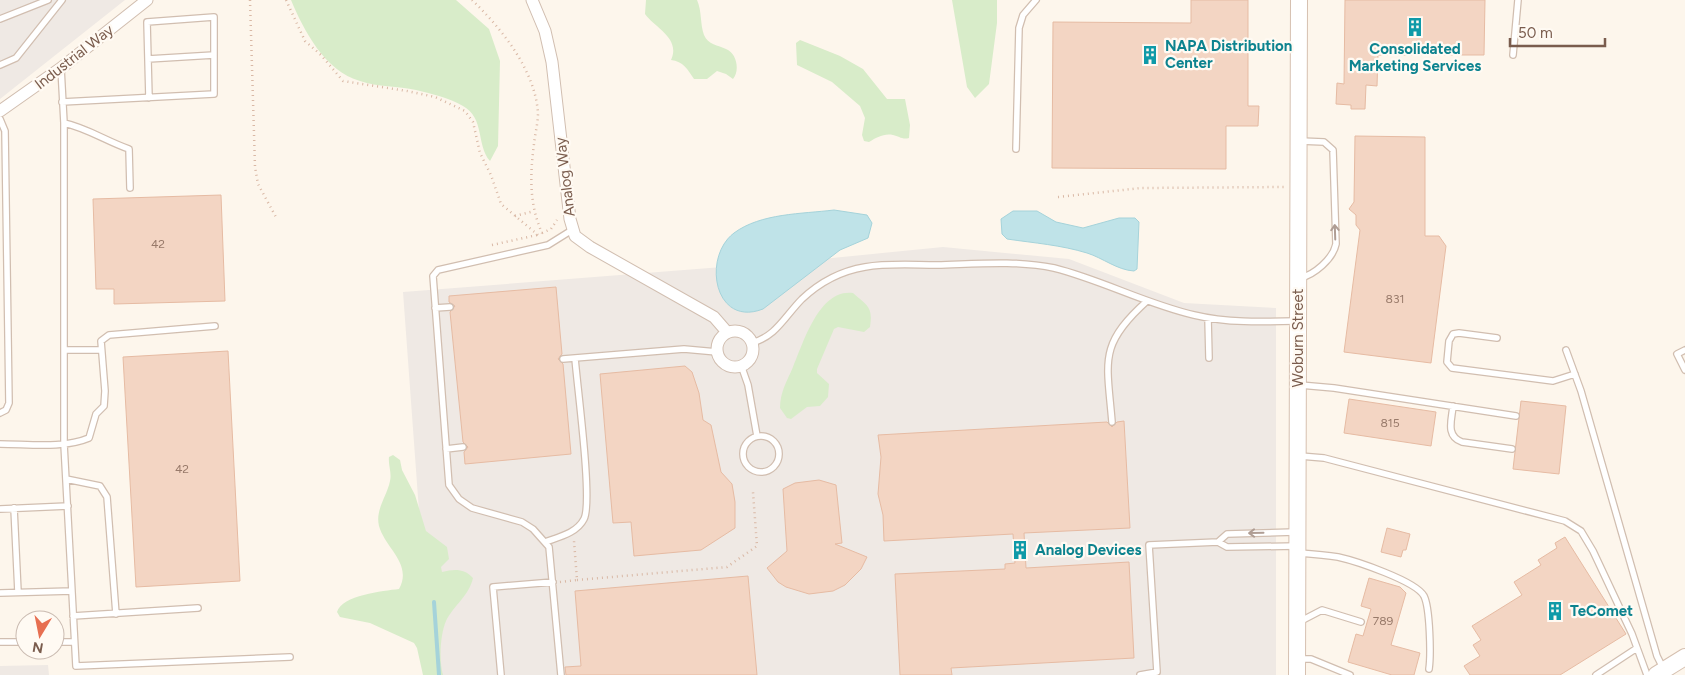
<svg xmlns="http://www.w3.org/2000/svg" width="1685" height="675" viewBox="0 0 1685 675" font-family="Figtree,sans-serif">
<rect width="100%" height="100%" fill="#fdf6ec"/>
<path fill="#efe9e4" d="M0,0H125L0,99Z
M943,247L1069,259L1184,303L1276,308V675H431L403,292L812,260Z
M48,665L49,675H0V666Z"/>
<path fill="#d8ecc9" d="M291,0H456L489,29L500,61L498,146L490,161C476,145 485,118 463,106C450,98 432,94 416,90C398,86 378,87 360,81C325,71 304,31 291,0Z
M646,0H697C702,11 700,24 704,35C708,45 718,45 726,49C737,53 740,71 733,79L726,74L717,71L707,79H694C688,70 683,61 671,60C681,38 655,28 645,14Z
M952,0H997V23L989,84L975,98L967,87Z
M800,40L840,56L863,69L887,99H905L910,125L909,138C902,140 899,136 893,135C884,133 876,138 869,142L864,141L862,135L865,118L860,106L832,82L797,65L796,43Z
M853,293C868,306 873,307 870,327L864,332L838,327L834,329L817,369V373L829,384L828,397L820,406L807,407L791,419L787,418L780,408C780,392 787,381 793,367C803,344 819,288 853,293Z
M393,455L400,460L402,470L415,495L426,531L447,547L449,559L441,567L442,572C454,569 464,568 473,578C469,596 454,605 446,621C440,635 439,661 443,675H423L417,648L414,643L370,623L340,617L337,612C342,595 383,591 399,589C413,564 385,548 379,526C375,510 387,496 390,481C392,473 388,465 389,457Z"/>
<path fill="#bfe3e8" stroke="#a5d3da" d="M834,210L867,215L872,223L868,238L840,250L763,309C714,328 702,257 734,233C761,213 802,214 834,210Z
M1013,211H1037L1056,222L1083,228L1119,218H1135L1139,222L1137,269L1134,271C1117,270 1103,258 1087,253C1061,245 1034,243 1007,239L1002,234L1001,219Z"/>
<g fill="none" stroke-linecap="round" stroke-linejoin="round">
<path stroke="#a5d3da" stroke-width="4" d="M434,602L439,675"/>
</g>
<path fill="#f3d5c3" stroke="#e6bba3" d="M1191,0H1248V106H1259L1258,126H1226V169L1052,168L1053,22L1191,23Z
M1345,0H1485L1484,55H1378L1377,86L1366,85L1365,109H1351V105L1336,104L1337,83L1344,84Z
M1355,136L1425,137V236H1439L1446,246L1431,363L1344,352L1360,230L1356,225V215L1349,209L1354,202Z
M221,195L225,301L114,304V289H96L93,199Z
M556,287L562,354L558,359L563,364L571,454L465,464L464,452L468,447L463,442L450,312L455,306L449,302V296Z
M228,351L240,581L136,587L123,357Z
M685,366L692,372L699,393L703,420L711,425L721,472L732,484L735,502V528L701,550L634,556L631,522L613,523L600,374Z
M1349,399L1436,412L1431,446L1344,433Z
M1521,401L1566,406L1559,474L1513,469Z
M1124,421L1130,528L1024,533L1026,568L1129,562L1134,658L951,668L952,675H900L895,574L1005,569V564L1015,563L1013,534L884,541L883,515L878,494L881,457L878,435L1107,422L1112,427L1117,422Z
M819,480L836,485L842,543L835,544L867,557L861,569L845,585L833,591L809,594L786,587L778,582L767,568L787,551L783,489L795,483Z
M1387,528L1410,534L1406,550H1403L1401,557L1381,552Z
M1565,537L1626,634L1560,675H1470L1464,666L1480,656L1473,645L1481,640L1472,626L1522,595L1514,582L1541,565L1538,560L1557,548L1555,543Z
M748,576L757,675H566L565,667L581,666L575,591Z
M1369,578L1400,587L1406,593L1391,645L1420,653L1414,675H1392L1348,662L1356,634L1363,636L1371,609L1361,606Z"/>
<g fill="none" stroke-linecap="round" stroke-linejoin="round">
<g stroke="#d1beb0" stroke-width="8">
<path id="lane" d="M0,19L48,0
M1513,55L1518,0
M148,59L214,55
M0,65L16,58L62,0
M61,68L64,123V444L76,666L290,657
M62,102L214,94V17L147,22L149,98
M0,119L5,131L9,403L6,410L0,413
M64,123C87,128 106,141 129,149L130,188
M1016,149L1019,28L1023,15L1036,0
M1300,278C1314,275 1333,259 1336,244L1333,150L1324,142L1300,141
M435,308L450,307
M1208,318L1209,358
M1497,338L1459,333L1453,334L1449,341L1447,362L1452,368L1553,381L1575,374
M751,343C776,337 785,316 802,299C819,283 841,271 865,267C888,263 913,265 937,265C975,264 1016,260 1054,268C1102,280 1146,304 1194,315C1227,323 1261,322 1296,321
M64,350H100
M1566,350L1581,391L1657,656L1663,668
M1685,350L1677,354L1685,370
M563,359L575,358
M741,365L748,385L757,436
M1300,385L1334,388L1516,416
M1453,406C1452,419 1445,436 1462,442L1512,449
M1112,422C1107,361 1098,345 1147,301
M743 454a18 18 0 1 1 36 0a18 18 0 1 1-36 0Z
M0,444C28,444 63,449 89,438L96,414L104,406L105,391L101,341L109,335L215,326
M446,449L463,447
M1300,456L1324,458L1565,521L1581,531L1593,551L1632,634L1647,675
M66,479L100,486L107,497L116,614
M14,508L18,592
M0,509L68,506
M545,542C559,537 577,533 584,519C593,502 577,385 575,358L684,349L717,352
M1218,542L1227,534L1295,532
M1299,553C1312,554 1325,555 1338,557C1356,561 1416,581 1424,596C1430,608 1431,655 1429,669
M0,593L72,591
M73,616L198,608
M1299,622L1322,610L1361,622
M0,642H25
M55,642H74
M1299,659H1311L1350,675
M501,675L493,587L553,582
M561,675L549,547L533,529L522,522L472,508L459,499L449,485L433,276L438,270L548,245L572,230
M1140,675L1157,672L1149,545L1218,542L1227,547L1297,546
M1596,675L1637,648"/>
</g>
<g stroke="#d1beb0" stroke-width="13">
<path id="street" d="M532,0L545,31L552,62L570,219L575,236L590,247L714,317L727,332
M0,111L61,68L147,0
M717 349a18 18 0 1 1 36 0a18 18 0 1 1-36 0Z"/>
</g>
<g stroke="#d6c0b0" stroke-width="18">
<path id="secondary" d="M1297,675L1299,0
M1656,675L1685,657"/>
</g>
<path stroke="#d9b8a5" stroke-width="2.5" stroke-dasharray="1 4" stroke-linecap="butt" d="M250,0L255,167L258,184L277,219
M286,0L305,41L321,55L343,81L407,91L435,97L465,111L473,122L480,153L491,175L501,204L538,235
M472,0C502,29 535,70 538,113C538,123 535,134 534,144C530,175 529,204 542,233
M1058,197L1141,188L1284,187
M515,216L534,211
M542,233L551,229L557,220
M492,245L537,235
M577,580L727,567L757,546L753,492
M560,582L577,580L574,541"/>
<use href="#lane" stroke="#fff" stroke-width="5.5"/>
<use href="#street" stroke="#fff" stroke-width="11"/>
<use href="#secondary" stroke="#fff" stroke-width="16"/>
</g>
<defs><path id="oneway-shaft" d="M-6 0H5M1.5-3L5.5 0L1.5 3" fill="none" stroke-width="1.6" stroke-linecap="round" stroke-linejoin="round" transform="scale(1.25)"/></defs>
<g stroke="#af9d94">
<use href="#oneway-shaft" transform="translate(1335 232) rotate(-92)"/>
<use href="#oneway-shaft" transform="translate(1256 533) rotate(179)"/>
</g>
<defs>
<g id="building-bare" transform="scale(1.5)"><path d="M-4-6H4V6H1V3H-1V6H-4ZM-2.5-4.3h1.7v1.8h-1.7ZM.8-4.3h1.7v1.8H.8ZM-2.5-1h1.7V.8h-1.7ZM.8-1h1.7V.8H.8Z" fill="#0f9aa8" stroke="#fffaf3" stroke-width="2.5" paint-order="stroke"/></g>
</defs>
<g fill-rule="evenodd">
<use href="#building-bare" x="1415" y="27"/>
<use href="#building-bare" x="1150" y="55"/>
<use href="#building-bare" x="1020" y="550"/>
<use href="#building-bare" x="1555" y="611"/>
</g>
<g text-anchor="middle" stroke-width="4.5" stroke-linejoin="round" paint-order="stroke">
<g font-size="12" fill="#987a6a">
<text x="158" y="248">42</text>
<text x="1395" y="303">831</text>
<text x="1390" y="427">815</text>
<text x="182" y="473">42</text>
<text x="1383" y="625">789</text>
</g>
<g font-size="15" font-weight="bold" fill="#0d838f" stroke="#fffaf3" text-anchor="start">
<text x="1165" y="51">NAPA Distribution<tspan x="1165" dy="17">Center</tspan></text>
<text x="1415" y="54" text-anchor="middle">Consolidated<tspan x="1415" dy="17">Marketing Services</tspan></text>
<text x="1035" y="555">Analog Devices</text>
<text x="1570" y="616">TeComet</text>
</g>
<g font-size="15" fill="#7a5c4d" stroke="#fffaf3">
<text transform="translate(74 57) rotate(-38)" y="5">Industrial Way</text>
<text transform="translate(565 177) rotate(-97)" y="5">Analog Way</text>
<text transform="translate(1298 338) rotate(-90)" y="5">Woburn Street</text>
</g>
</g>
<g transform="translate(40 635) rotate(190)"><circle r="24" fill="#fffaf3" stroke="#cabbb1"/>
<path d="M0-4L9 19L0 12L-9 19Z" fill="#e76f51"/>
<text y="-8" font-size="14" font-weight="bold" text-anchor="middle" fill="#7a5c4d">N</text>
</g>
<path d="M1510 38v8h95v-8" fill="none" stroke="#7a5c4d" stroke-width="2.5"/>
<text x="1518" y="38" font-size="15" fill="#7a5c4d" stroke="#fffaf3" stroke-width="4" paint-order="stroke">50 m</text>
</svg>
